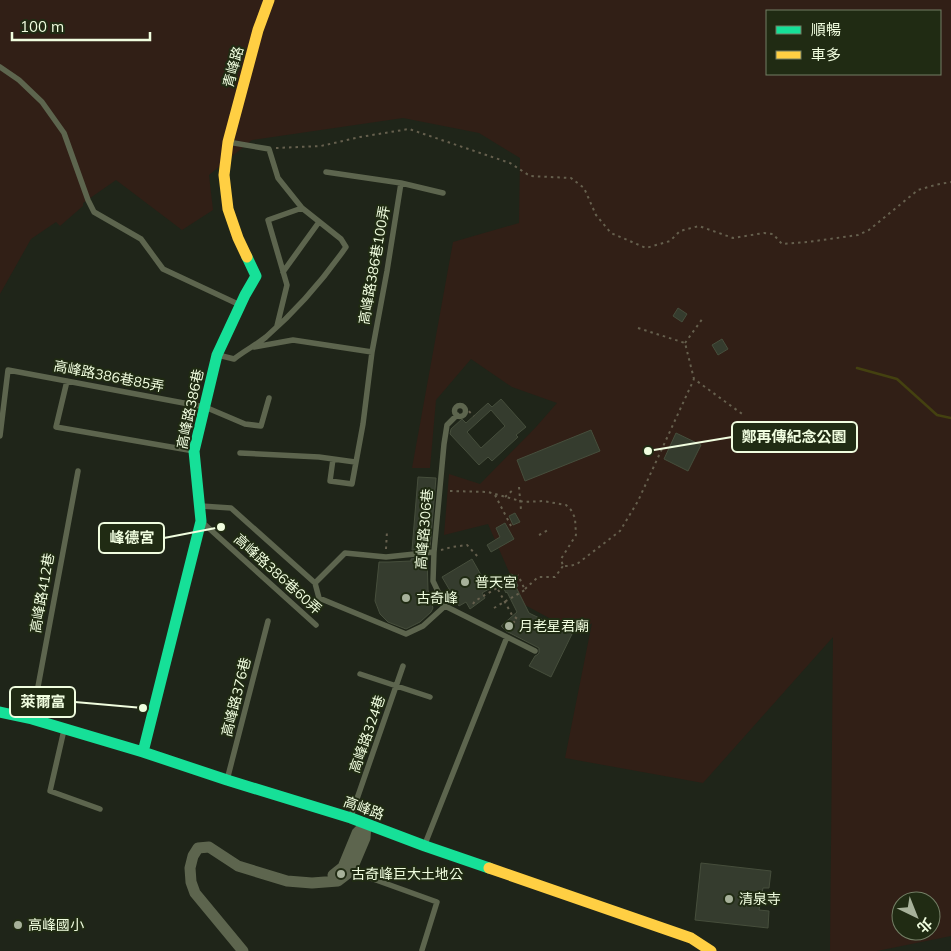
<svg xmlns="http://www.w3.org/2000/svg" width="951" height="951" viewBox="0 0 951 951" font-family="Mulish,'Noto Sans TC',sans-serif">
<rect width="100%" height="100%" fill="#1f2519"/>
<path fill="#311f16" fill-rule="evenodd" d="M0,0H951V936L877,951H830L833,637L703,783L565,758L592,623L579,634L523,604L488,524L444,535L449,474L480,484L536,427L557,403L512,387L471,359L436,400L430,468H412L453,242L519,223L520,158L479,133L403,118L252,140L209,175L213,210L182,230L116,180L83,203V206L60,226L56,222L31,239L0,294ZM767,11H940V74H767ZM901,901H931V931H901Z"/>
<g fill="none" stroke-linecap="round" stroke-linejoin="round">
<path stroke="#444110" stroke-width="2.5" d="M857,368L897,379L937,415L951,418"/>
</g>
<path fill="#353c2e" stroke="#464e3c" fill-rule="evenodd" d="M678,308L687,314L682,322L673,316Z
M722,339L728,349L718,355L712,345Z
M501,399L526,427L516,435L518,437L492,461L488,457L479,465L450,434L451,429L462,419L466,423L488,403L492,407ZM491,410L505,426L481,448L467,432Z
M591,430L600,451L525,481L517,460Z
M676,433L701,445L688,471L664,459Z
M418,477L436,478L430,548L412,550Z
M515,513L520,522L513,525L509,516Z
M505,523L514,539L491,552L487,545L500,537L496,528Z
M427,557L428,590L433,608L431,612L420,622L406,629L388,622L380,614L375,601L379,562H389L411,561V559Z
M472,559L489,589L482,593L485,598L470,609L466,602L459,606L442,577Z
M512,574L518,586L516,587L529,613L572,634L551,677L529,666L535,656L537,655L539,653V648L506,631L501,626L517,612L507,592L506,593L500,581Z
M701,863L771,871L769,888H763L759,910L769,911L768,928L695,920Z"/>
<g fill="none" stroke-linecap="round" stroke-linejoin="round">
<path stroke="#66604e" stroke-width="2" stroke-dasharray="2.5 4" stroke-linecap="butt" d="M276,148L321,146L360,137L409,129L510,163L530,176L571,178L584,188L596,215L611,233L646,248L670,241L680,231L699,226L733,238L764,233L773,234L782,244L808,242L858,235L869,230L918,190L935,185L951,182
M638,328L685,343L694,379L745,416
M685,343L703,318
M464,407L474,416
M519,487L521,510
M450,491L488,492L524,502L543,501L566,505L571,510L575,518L576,535L561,559L563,566H570L577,564L620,531L638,501L694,379
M495,495L511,526
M505,497L514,489
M539,535L550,529
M386,549L387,531
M441,550L452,547L467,545L479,558
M495,584L512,615L523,623
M525,589L538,577H555L563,566
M473,604L475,601L497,588
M494,608L525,590L518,575
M513,623L517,619"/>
<path stroke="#5d654e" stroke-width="5.5" d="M0,67L19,80L42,102L64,133L88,200L94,212L141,239L163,269L240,305
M326,172L401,183L443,193
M283,272L319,222
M277,326L287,285L268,220L302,208
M254,347L293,340L372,352
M218,355L234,359C244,351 256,345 266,337C297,310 323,280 346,247L341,239L302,208L278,178L269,149L228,142
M67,381L56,427L194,451
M454.5 411a5.5 5.5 0 1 1 11 0a5.5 5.5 0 1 1-11 0Z
M457,415L447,425L444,444L434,552L433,581L445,606L535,651
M0,436L8,370L205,407L245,424L261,426L269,398
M240,453L319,457L355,462
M333,459L330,481L352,484L363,424L372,352L387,271L401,183
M201,506L231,508L315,583L345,553L386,557L434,552
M202,522L316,625
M315,583L319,598L406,634L423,626L445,606
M360,674L430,697
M32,719L78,471
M64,730L50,791L100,809
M227,780L268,621
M351,816L403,666
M425,844L507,637
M351,871L437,902L422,950"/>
<path stroke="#5d654e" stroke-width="11" d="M333,875L343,867L357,833L366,824
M243,951L195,893L191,882L190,868L193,856L198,848L209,847L238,866L287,881L312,883L338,881L351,871L365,838L366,824"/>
<path stroke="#16e098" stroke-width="11" d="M0,712L32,719L143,752L227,780L351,818L425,846L489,868
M143,752L201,521L194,451L217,355L245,295L256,276L247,257"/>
<path stroke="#ffcf43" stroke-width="11" d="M247,257L238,238L228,209L224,175L228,142L258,30L269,0
M489,868L691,938L711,951"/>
</g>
<g fill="#a7b19a" stroke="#202b13" stroke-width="2">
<circle cx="465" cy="582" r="5"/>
<circle cx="406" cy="598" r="5"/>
<circle cx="509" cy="626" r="5"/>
<circle cx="341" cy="874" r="5"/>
<circle cx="729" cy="899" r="5"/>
<circle cx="18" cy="925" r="5"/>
</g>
<g text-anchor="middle" stroke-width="4" stroke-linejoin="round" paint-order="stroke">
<g font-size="14" fill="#f0fddf" stroke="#202b13">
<text transform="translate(233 67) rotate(-75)" y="5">青峰路</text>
<text transform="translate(374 265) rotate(-80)" y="5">高峰路386巷100弄</text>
<text transform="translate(109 376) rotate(11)" y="5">高峰路386巷85弄</text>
<text transform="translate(190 409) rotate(-78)" y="5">高峰路386巷</text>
<text transform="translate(424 529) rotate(-85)" y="5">高峰路306巷</text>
<text transform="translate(278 574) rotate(42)" y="5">高峰路386巷60弄</text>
<text transform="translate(42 593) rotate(-80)" y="5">高峰路412巷</text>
<text transform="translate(236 697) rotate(-76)" y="5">高峰路376巷</text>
<text transform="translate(367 734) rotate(-71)" y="5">高峰路324巷</text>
<text transform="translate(364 808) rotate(20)" y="5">高峰路</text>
</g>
<g font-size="14" fill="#f0fddf" stroke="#202b13" text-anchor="start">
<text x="475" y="587">普天宮</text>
<text x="416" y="603">古奇峰</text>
<text x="519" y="631">月老星君廟</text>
<text x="351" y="879">古奇峰巨大土地公</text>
<text x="739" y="904">清泉寺</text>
<text x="28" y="930">高峰國小</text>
</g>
</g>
<path fill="none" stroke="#f0fddf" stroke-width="2" d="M648 451L732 437M221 527L164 538M143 708L75 702"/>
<g fill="#f0fddf" stroke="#202b13" stroke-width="2">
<circle cx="648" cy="451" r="5"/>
<circle cx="221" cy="527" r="5"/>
<circle cx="143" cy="708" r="5"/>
</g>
<g fill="#202b13" stroke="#f0fddf" stroke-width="2">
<rect x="732" y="422" width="125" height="30" rx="5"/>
<rect x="99" y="523" width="65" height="30" rx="5"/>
<rect x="10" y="687" width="65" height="30" rx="5"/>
</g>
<g font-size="15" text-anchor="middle" font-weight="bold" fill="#f0fddf">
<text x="794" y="442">鄭再傳紀念公園</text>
<text x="132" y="543">峰德宮</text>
<text x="43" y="707">萊爾富</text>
</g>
<rect x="766" y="10" width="175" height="65" fill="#202b13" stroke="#737f65"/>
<rect x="776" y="26" width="25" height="8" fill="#16e098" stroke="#737f65"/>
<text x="811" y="35" font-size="15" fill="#f0fddf">順暢</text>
<rect x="776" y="51" width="25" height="8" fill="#ffcf43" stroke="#737f65"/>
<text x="811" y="60" font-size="15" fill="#f0fddf">車多</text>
<g transform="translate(916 916) rotate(137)"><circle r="24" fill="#202b13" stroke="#737f65"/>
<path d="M0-4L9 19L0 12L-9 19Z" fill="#a7b19a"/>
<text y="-8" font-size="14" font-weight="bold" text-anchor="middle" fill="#f0fddf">北</text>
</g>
<path d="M12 32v8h138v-8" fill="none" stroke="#f0fddf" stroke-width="2.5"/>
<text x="20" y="32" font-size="15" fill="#f0fddf" stroke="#202b13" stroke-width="4" paint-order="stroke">100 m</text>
</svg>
